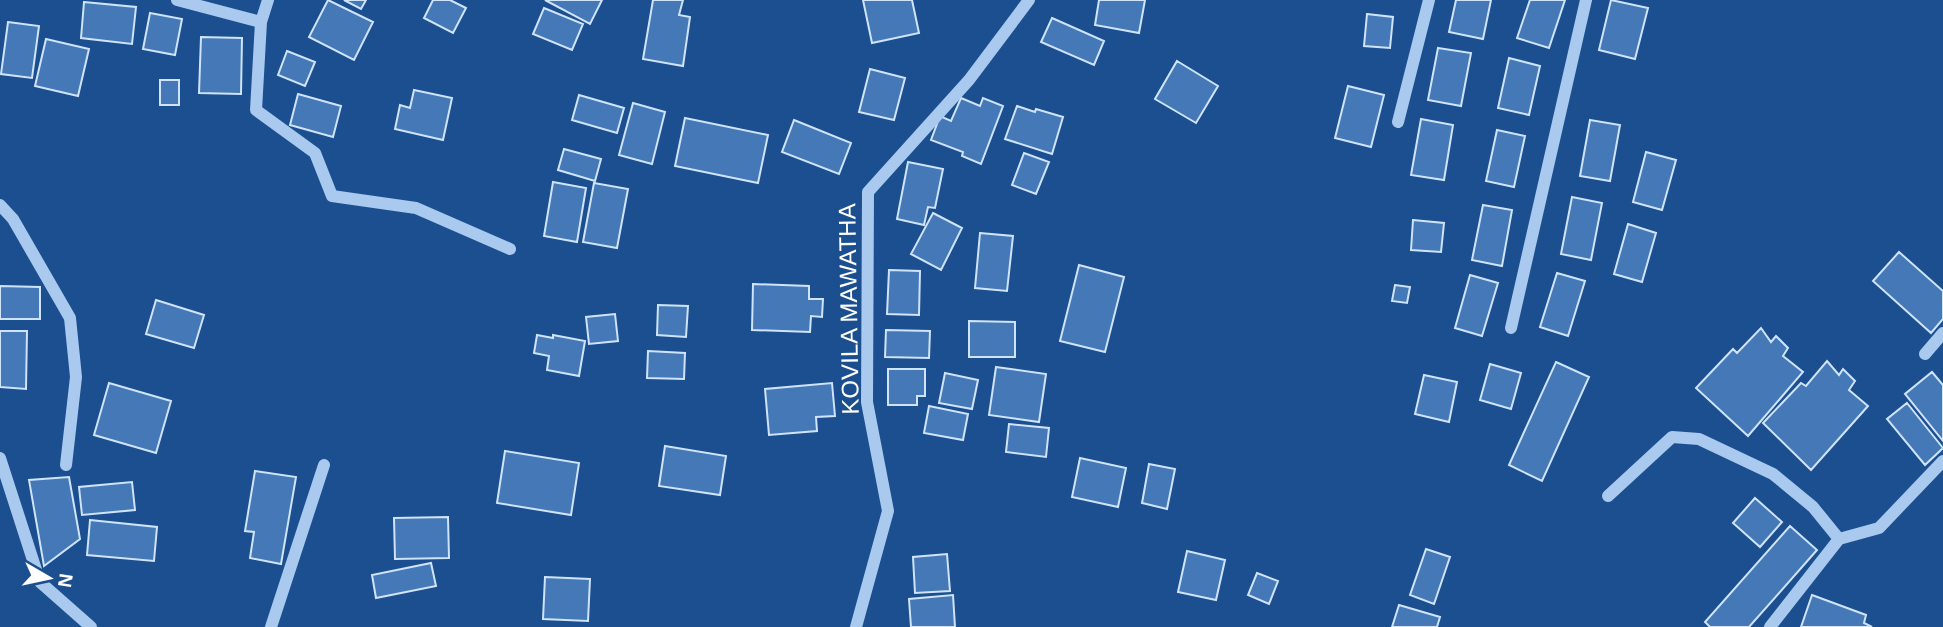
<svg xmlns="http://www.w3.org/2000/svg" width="1943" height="627" viewBox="0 0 1943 627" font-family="Helvetica,sans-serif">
<rect width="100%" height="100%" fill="#1b4f8f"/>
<path fill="#4478b7" stroke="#cfe3fa" stroke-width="2" d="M328,0L373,22L354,60L309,37Z
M344,0H366L361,9Z
M433,0H450L466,8L453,33L424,18Z
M545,0H602L590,24Z
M653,0H683L679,15L690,17L683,66L643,59Z
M863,0H912L919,33L872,43Z
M1099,0H1145L1139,33L1095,25Z
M1456,0H1491L1483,39L1449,32Z
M1530,0H1565L1549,48L1517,38Z
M1611,0L1648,8L1635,59L1599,50Z
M84,2L136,7L132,44L81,38Z
M544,8L583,24L572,50L533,34Z
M150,13L182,19L175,55L143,49Z
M1367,14L1393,17L1390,48L1364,46Z
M1052,18L1104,41L1094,65L1041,42Z
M8,22L39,26L32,78L1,74Z
M201,37L242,38L241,94L199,93Z
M46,39L89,49L78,96L35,86Z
M1438,48L1471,53L1461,106L1428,100Z
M287,51L315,62L305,86L278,75Z
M1509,58L1540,66L1529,115L1498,108Z
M1177,61L1218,86L1196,123L1155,99Z
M870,69L905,78L894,120L859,112Z
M160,80H179V105H160Z
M1348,86L1384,95L1371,147L1335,138Z
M414,90L452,98L443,140L395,129L400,105L410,108Z
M298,94L341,106L333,137L290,125Z
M579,95L624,108L617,133L572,120Z
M961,98L980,106L983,98L1003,106L981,164L962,156L963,152L931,140L940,116L951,121Z
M633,103L665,112L652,164L619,155Z
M1017,106L1035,112L1036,109L1063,117L1052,154L1005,139Z
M685,118L768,135L758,183L675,166Z
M1421,119L1453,125L1444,180L1411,175Z
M794,120L851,143L839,174L782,152Z
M1590,120L1620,125L1610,181L1580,176Z
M1497,130L1525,136L1514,187L1486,181Z
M564,149L601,159L595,181L558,170Z
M1646,152L1676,160L1662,210L1633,202Z
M1024,153L1049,162L1036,194L1012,185Z
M908,162L943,169L935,208L928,207L924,225L897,219Z
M553,182L586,188L577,242L544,236Z
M594,183L628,189L617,248L583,242Z
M1572,197L1602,203L1591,260L1561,254Z
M1483,205L1512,210L1502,266L1472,260Z
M933,213L962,228L941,270L911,254Z
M1413,220L1444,223L1441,252L1411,250Z
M1628,224L1656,233L1642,282L1614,274Z
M980,233L1013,236L1007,291L975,288Z
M1899,252L1943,291V319L1931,333L1873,281Z
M1079,265L1124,277L1105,352L1060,341Z
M889,270L920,271L919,315L887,314Z
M1557,273L1585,281L1568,336L1540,327Z
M1470,275L1498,283L1482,336L1455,328Z
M753,284L809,286V299H823L822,317L811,316L810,332L752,330Z
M1395,285L1410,287L1407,303L1392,301Z
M0,286L40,287V319H0Z
M156,300L204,315L194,348L146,334Z
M658,305L688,306L686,337L657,335Z
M615,314L618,341L589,344L586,317Z
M969,321L1015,322V357H969Z
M1761,328L1771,342L1776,336L1788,348L1783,356L1803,372L1748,436L1696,388L1733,349L1737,353Z
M886,330L930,331L929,358L885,357Z
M0,331H27L26,389L0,387Z
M537,335L553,338V335L585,341L579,376L547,370L549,356L534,353Z
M648,351L685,353L684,379L647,378Z
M1827,361L1839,375L1843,369L1855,381L1849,390L1868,406L1811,470L1763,423L1801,383L1806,386Z
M1556,362L1589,377L1542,481L1509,465Z
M1490,364L1521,373L1511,409L1480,400Z
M996,367L1046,374L1039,422L989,415Z
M888,369H925V396H917V405H888Z
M1932,372L1943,385V441L1905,394Z
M945,373L978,380L972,409L939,403Z
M1424,375L1457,382L1449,422L1415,414Z
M109,383L171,401L156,453L94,435Z
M832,383L835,416L816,417L817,431L769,435L765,389Z
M1907,403L1943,448L1925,465L1887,419Z
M929,406L968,414L963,440L924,433Z
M1009,424L1049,428L1046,457L1006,452Z
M665,446L726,456L720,495L659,486Z
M505,451L579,463L571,515L497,503Z
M1080,458L1126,468L1118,507L1072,497Z
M1149,464L1175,469L1167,509L1142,503Z
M255,471L296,477L281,564L250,558L254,532L245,531Z
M69,477L80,539L44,566L29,480Z
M132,482L135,510L82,515L79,487Z
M1755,498L1782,522L1760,547L1733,523Z
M448,517L449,558L395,559L394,518Z
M90,520L157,527L154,561L87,555Z
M1790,526L1817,550L1749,627H1710L1705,622Z
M1426,549L1450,557L1434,604L1410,595Z
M1187,551L1225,560L1216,600L1178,592Z
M947,554L950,591L915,593L913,557Z
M431,563L436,586L376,598L372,575Z
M1257,573L1278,581L1269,604L1248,595Z
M545,577L590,579L588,621L543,619Z
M953,595L955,627H911L909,599Z
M1812,595L1866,615L1864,623L1872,627H1801Z
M1399,605L1440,617L1437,627H1392Z"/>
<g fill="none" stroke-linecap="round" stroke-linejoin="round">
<path stroke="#a9c9ee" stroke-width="12" d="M177,0L261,22L256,110L315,153L332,196L416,208L510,249
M261,22L268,0
M1398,122L1429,0
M0,205L13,219L70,318L76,377L66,465
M1511,328L1586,0
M1925,354L1943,333
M0,458L40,582L91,627
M1608,496L1672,437L1699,439L1773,474L1813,507L1839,539
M271,627L324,465
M856,627L888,511L867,402L868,192L969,80L1029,0
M1770,627L1839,539L1879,528L1943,461"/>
</g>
<g text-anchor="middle" stroke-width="5" stroke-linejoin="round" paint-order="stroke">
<g font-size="24" fill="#fff" stroke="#1b4f8f">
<text transform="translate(849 309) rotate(-91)" y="8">KOVILA MAWATHA</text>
</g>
</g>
<g transform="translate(49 578) rotate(99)" stroke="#1b4f8f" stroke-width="5" paint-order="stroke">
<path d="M0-5L12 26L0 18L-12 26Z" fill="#ffffff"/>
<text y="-10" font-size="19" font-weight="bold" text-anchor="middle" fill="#ffffff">N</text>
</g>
</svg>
